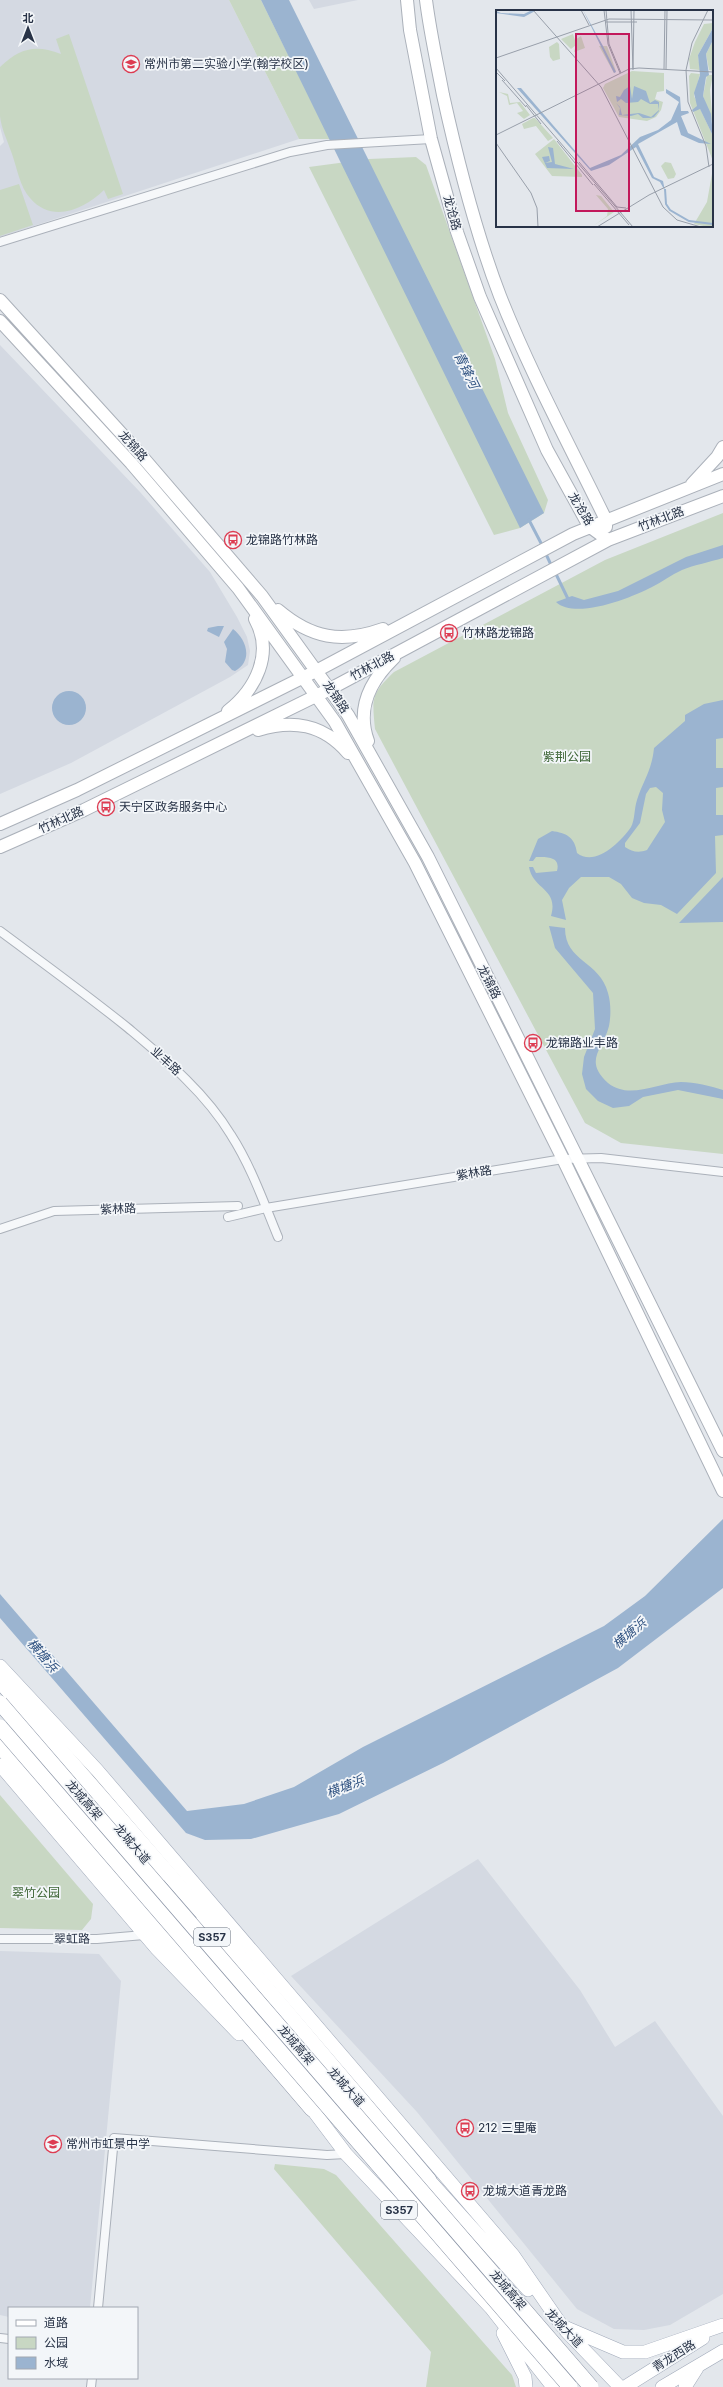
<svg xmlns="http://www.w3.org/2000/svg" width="723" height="2387" viewBox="0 0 723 2387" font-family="Inter,'Noto Sans SC',sans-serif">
<rect width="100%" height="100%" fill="#e3e7ec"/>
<path fill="#d4d9e2" d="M0,0H229L299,139L0,237V146L4,142L0,127Z
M309,0H358L314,9Z
M0,345L140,492L210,572L237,617L247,637L250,651L248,665L230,677L71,763L0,794Z
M478,1859L580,1990L615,2047L655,2021L723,2116V2294L670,2325L644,2330L614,2329L577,2309L417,2112L291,1976Z
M0,1951L99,1954L121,1981L90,2308H9V2317L0,2315Z"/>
<path fill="#c8d7c3" d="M229,0H261L330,139H299Z
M69,34L123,194L108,199L104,190C85,209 52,224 30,198C20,187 17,168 12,154C8,142 1,128 0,116C0,100 0,83 0,67C20,48 35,44 61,54L56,39Z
M416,157L426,165L495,359L508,413L548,500L544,513L520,528L494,535L309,167L369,159Z
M19,184L33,225L0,236V190Z
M723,513V1154L621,1143L585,1123L375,729C372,698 371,694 394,672L605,560Z
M0,1795L93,1904L91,1919L82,1930L0,1928Z
M275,2164L324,2169L336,2175L512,2375L516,2387H426L431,2352L274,2169Z"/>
<path fill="#9bb4d0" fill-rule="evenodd" d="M261,0H289L544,513L520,528Z
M723,545V558C710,562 694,565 682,570C671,575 662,582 652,587C631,598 575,620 556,602L572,596L584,600L618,591L686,557Z
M218,626H224L219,637L207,631L208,628Z
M233,629C246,639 254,660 235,671L232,670L225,662L227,649L224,642Z
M52 708a17 17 0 1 1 34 0a17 17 0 1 1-34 0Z
M723,700V738L716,739V768H723V787L716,788V815H723V835L715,836L716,873L677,914L661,905L644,903L632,898L621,884L609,877H581L569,888L562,900L566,920L551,916C559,888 533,890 529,867H533L536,873L557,871C561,856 546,857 536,857L533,861H529L538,839L552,831C566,833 575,837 577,853C595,867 620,843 631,827C635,820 634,809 637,800C643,781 652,770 654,748L685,721V715L704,704ZM656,787L663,793L662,810L665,822L647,850C639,853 632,852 625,847V843L640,823L646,794L650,788Z
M723,877V922L679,923Z
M549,926L565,928C565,962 600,961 608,993C611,1003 611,1016 609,1026C603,1050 583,1060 608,1083C629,1100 657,1083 681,1082C695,1082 710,1086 723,1090V1099L678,1090L643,1097L629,1106L613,1108L598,1101L586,1089L582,1074L584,1057L595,1029L593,993L555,948Z
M723,1519V1588L618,1668L443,1763L339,1814L251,1839L205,1840L186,1833L0,1618V1594L187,1811L244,1804L294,1787L363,1747L604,1626L645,1596Z"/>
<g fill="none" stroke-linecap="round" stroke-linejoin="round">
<path stroke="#9bb4d0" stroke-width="3" d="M529,520L543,547
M545,552L552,567
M555,572L569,601"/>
<g stroke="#abb1ba" stroke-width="10">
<path id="street" d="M0,242L290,152L327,145L431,139
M0,931C43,963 86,994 128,1028C166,1060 205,1092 231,1135C251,1166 264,1203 278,1237
M228,1217L266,1208L563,1159L601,1158L723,1172
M0,1229L54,1211L238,1206
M0,1939H97L144,1935
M98,2308L114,2138L327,2155L346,2154
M0,2338L9,2339
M91,2387L92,2378"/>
</g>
<g stroke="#abb1ba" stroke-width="14">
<path id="secondary" d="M407,0L410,30L431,139L457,232L480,297L547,450L589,526L608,540
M426,0C430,32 437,63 443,95C458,163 475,231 500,296C530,372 570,446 606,520V527
M0,300L140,454L262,596L348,715L428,857L723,1451
M0,321L131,463L238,588L335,722L415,863L563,1159L723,1491
M692,484L717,457L723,447
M278,610C311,638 341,644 383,629
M228,711C256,689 274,653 255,619
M258,730C293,719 323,724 348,753
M368,741C356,708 370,681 394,658
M0,824L77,790L318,670L573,534L723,474
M0,847L84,810L330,689L608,540L723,496"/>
</g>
<g stroke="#a1aaba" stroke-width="14">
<path id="primary" d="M0,1666L97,1770L513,2255L562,2326L623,2352H645L723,2325
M0,1765L157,1949L239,2034
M109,1817L159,1876
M200,1923L253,1983
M306,2101L346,2154L491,2308L553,2387
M422,2172L528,2290
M566,2331L620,2387
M503,2333L525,2377L526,2387
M625,2387L703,2338
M662,2387L723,2351
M685,2387L697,2368"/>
</g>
<g stroke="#8993a5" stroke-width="16">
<path id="highway" d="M0,1681L213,1925L429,2180
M0,1746L312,2109"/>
</g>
<use href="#street" stroke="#f6f8fa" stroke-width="8"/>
<use href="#secondary" stroke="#fff" stroke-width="12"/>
<use href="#primary" stroke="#fff" stroke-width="13"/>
<use href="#highway" stroke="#fff" stroke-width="15"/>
<g stroke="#8993a5" stroke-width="16" stroke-linecap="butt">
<path id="highway-bridge" d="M0,1703L591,2387
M0,1727L570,2387"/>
</g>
<use href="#highway-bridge" stroke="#fff" stroke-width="15"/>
</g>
<defs>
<g id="school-ring" transform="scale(0.9)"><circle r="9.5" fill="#f3f6f9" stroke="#dd3c52" stroke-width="1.5"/><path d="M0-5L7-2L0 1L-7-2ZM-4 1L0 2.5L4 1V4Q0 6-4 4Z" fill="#dd3c52"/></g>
<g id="bus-ring" transform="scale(0.9)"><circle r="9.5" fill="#f3f6f9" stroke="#dd3c52" stroke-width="1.5"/><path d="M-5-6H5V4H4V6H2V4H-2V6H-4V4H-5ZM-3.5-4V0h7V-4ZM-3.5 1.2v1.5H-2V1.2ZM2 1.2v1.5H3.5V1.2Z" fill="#dd3c52"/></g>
</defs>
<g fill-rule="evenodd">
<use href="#school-ring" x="131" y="64"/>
<use href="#bus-ring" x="233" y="540"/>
<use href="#bus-ring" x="449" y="633"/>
<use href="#bus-ring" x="106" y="807"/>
<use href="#bus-ring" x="533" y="1043"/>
<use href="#bus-ring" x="465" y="2128"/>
<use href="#school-ring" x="53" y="2144"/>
<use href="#bus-ring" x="470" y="2191"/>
</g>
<g text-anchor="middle" stroke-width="3.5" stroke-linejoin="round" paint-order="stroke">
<g fill="#f3f6f9" stroke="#656e7c" stroke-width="1">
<rect x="194" y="1928" width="36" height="18" rx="3"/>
<rect x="381" y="2201" width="36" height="18" rx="3"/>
</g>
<g font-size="11" font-weight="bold" fill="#283347">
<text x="212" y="1941">S357</text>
<text x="399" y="2214">S357</text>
</g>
<g font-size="12" fill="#283347" stroke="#f3f6f9" text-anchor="start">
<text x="144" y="68">常州市第二实验小学(翰学校区)</text>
<text x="246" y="544">龙锦路竹林路</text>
<text x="462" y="637">竹林路龙锦路</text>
<text x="119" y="811">天宁区政务服务中心</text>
<text x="546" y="1047">龙锦路业丰路</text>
<text x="478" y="2132">212 三里庵</text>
<text x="66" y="2148">常州市虹景中学</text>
<text x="483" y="2195">龙城大道青龙路</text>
</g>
<g font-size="12" fill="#283347" stroke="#f3f6f9">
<text transform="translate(452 213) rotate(74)" y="4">龙沧路</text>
<text transform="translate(133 446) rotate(48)" y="4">龙锦路</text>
<text transform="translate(581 509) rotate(58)" y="4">龙沧路</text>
<text transform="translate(661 519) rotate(-21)" y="4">竹林北路</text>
<text transform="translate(372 666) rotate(-28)" y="4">竹林北路</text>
<text transform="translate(336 697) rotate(56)" y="4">龙锦路</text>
<text transform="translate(61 820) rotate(-24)" y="4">竹林北路</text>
<text transform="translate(489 982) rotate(63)" y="4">龙锦路</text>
<text transform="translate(166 1061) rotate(42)" y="4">业丰路</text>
<text transform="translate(474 1173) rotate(-10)" y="4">紫林路</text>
<text transform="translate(118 1209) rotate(-2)" y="4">紫林路</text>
<text transform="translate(84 1800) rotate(49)" y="4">龙城高架</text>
<text transform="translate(132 1844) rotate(50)" y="4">龙城大道</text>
<text transform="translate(72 1939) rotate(-1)" y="4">翠虹路</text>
<text transform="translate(296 2045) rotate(49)" y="4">龙城高架</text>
<text transform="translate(346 2087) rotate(48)" y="4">龙城大道</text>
<text transform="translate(508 2290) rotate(49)" y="4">龙城高架</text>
<text transform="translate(564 2328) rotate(47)" y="4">龙城大道</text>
<text transform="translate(674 2356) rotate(-32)" y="4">青龙西路</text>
</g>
<g font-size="12" fill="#3c6434" stroke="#f3f6f9">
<text x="567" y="761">紫荆公园</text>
<text x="36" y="1897">翠竹公园</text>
</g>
<g font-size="13" font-style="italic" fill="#2e5180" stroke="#f3f6f9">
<text transform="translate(467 370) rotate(64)" y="5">青锋河</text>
<text transform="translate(629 1633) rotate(-41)" y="5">横塘浜</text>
<text transform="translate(43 1655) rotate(49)" y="5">横塘浜</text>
<text transform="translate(345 1786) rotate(-21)" y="5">横塘浜</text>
</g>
</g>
<g transform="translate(496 10)">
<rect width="217" height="217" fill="#e3e7ec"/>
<path d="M217,13V18L202,45L204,60L194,59L193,49L199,32L208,14ZM77,24L79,30L85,26L89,38L78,42L80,35L75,39L65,29ZM217,30V61L213,60L210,44ZM61,32L63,34L64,49L57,51L54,47L53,37ZM103,36H111L120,61L118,63ZM136,61L168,63V81L161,82L159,89L167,92L165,100L160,107L151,111L123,107L107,78L109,74ZM195,63L204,64L198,86L217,126V151L194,93L193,66ZM211,65H217L214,80L217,115L207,86ZM3,82L12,84L14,93L24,92L34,105L28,109L21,103L27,101L21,93L13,95L11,86ZM37,108H39L57,128L52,131L40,116L28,119L26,114ZM58,129L86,165V167L56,166L39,144ZM169,152L175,153L180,164L178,168L172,169L165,156ZM217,158V217H212L198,214L211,192ZM100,185L105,186L118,202L97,216L111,206L112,199Z" fill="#c8d7c3"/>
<path d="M36,0H41L28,7L0,3V1L5,3L28,4ZM87,0L107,36L120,62L118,63ZM217,18V30L210,44L213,65L210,67L207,86L215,104L217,126L204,99L197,102L196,100L201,96L198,83L204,65L202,45ZM134,76L136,89L138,76L150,81L154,93L159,90L163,92V101L158,107L154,108H147L142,104L135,106L123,105L124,98L120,93L124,97L126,105L143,103L155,107L163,100L162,94H154L145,89L142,92L130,93L125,89L121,92L120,86L124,87L128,80ZM21,78H25L94,158L125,145L144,127L162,120L175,110L183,92L170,83V79L184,87L185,101H192L193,103L185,106L192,123L215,134L203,133L185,125L181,112L142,134L158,167L167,171L169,181L164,172L156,168L140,137L113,155L95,161ZM52,137L57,138L59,154L78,159L51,158L46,147L53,146L54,151L49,153L56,152Z" fill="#9bb4d0"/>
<path fill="none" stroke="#9bb4d0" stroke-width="2" d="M169,179L170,194L174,200L193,211L217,214"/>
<path fill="none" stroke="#989faa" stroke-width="1" d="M37,0L105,77L167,197L181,210L205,217M85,0L93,15M108,0L112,34L124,63M110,0L113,34L125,63M135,0L137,60M212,0L196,33L190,60L192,92L210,136L213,157M109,12H141M0,48L113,9L217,10M0,58L137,217M137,58L138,0M168,59L169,0M170,59L171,0M0,62L9,71M6,70L30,97M30,95L45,114M0,125L133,59L143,58L217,62M61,131L97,175M0,133L35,183L41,198L42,217M83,152L121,197L130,198M98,174L133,215M101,217L153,185L217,154"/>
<path fill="#c2185b" fill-opacity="0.15" stroke="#c2185b" stroke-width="2" d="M80,24H133V201H80Z"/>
<rect width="217" height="217" fill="none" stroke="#283347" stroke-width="2"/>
</g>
<rect x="8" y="2307" width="130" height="72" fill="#f3f6f9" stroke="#a2a8b2"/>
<rect x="16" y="2320" width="20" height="6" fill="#ffffff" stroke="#a2a8b2"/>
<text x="44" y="2327" font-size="12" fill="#283347">道路</text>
<rect x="16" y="2337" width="20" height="12" fill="#c8d7c3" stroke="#a2a8b2"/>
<text x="44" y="2347" font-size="12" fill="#283347">公园</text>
<rect x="16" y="2357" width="20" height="12" fill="#9bb4d0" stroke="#a2a8b2"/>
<text x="44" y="2367" font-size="12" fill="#283347">水域</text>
<g transform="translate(28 28)" stroke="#f3f6f9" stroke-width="3" paint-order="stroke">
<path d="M0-3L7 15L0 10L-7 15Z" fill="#283347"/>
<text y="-6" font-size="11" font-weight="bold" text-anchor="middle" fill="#283347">北</text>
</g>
</svg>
